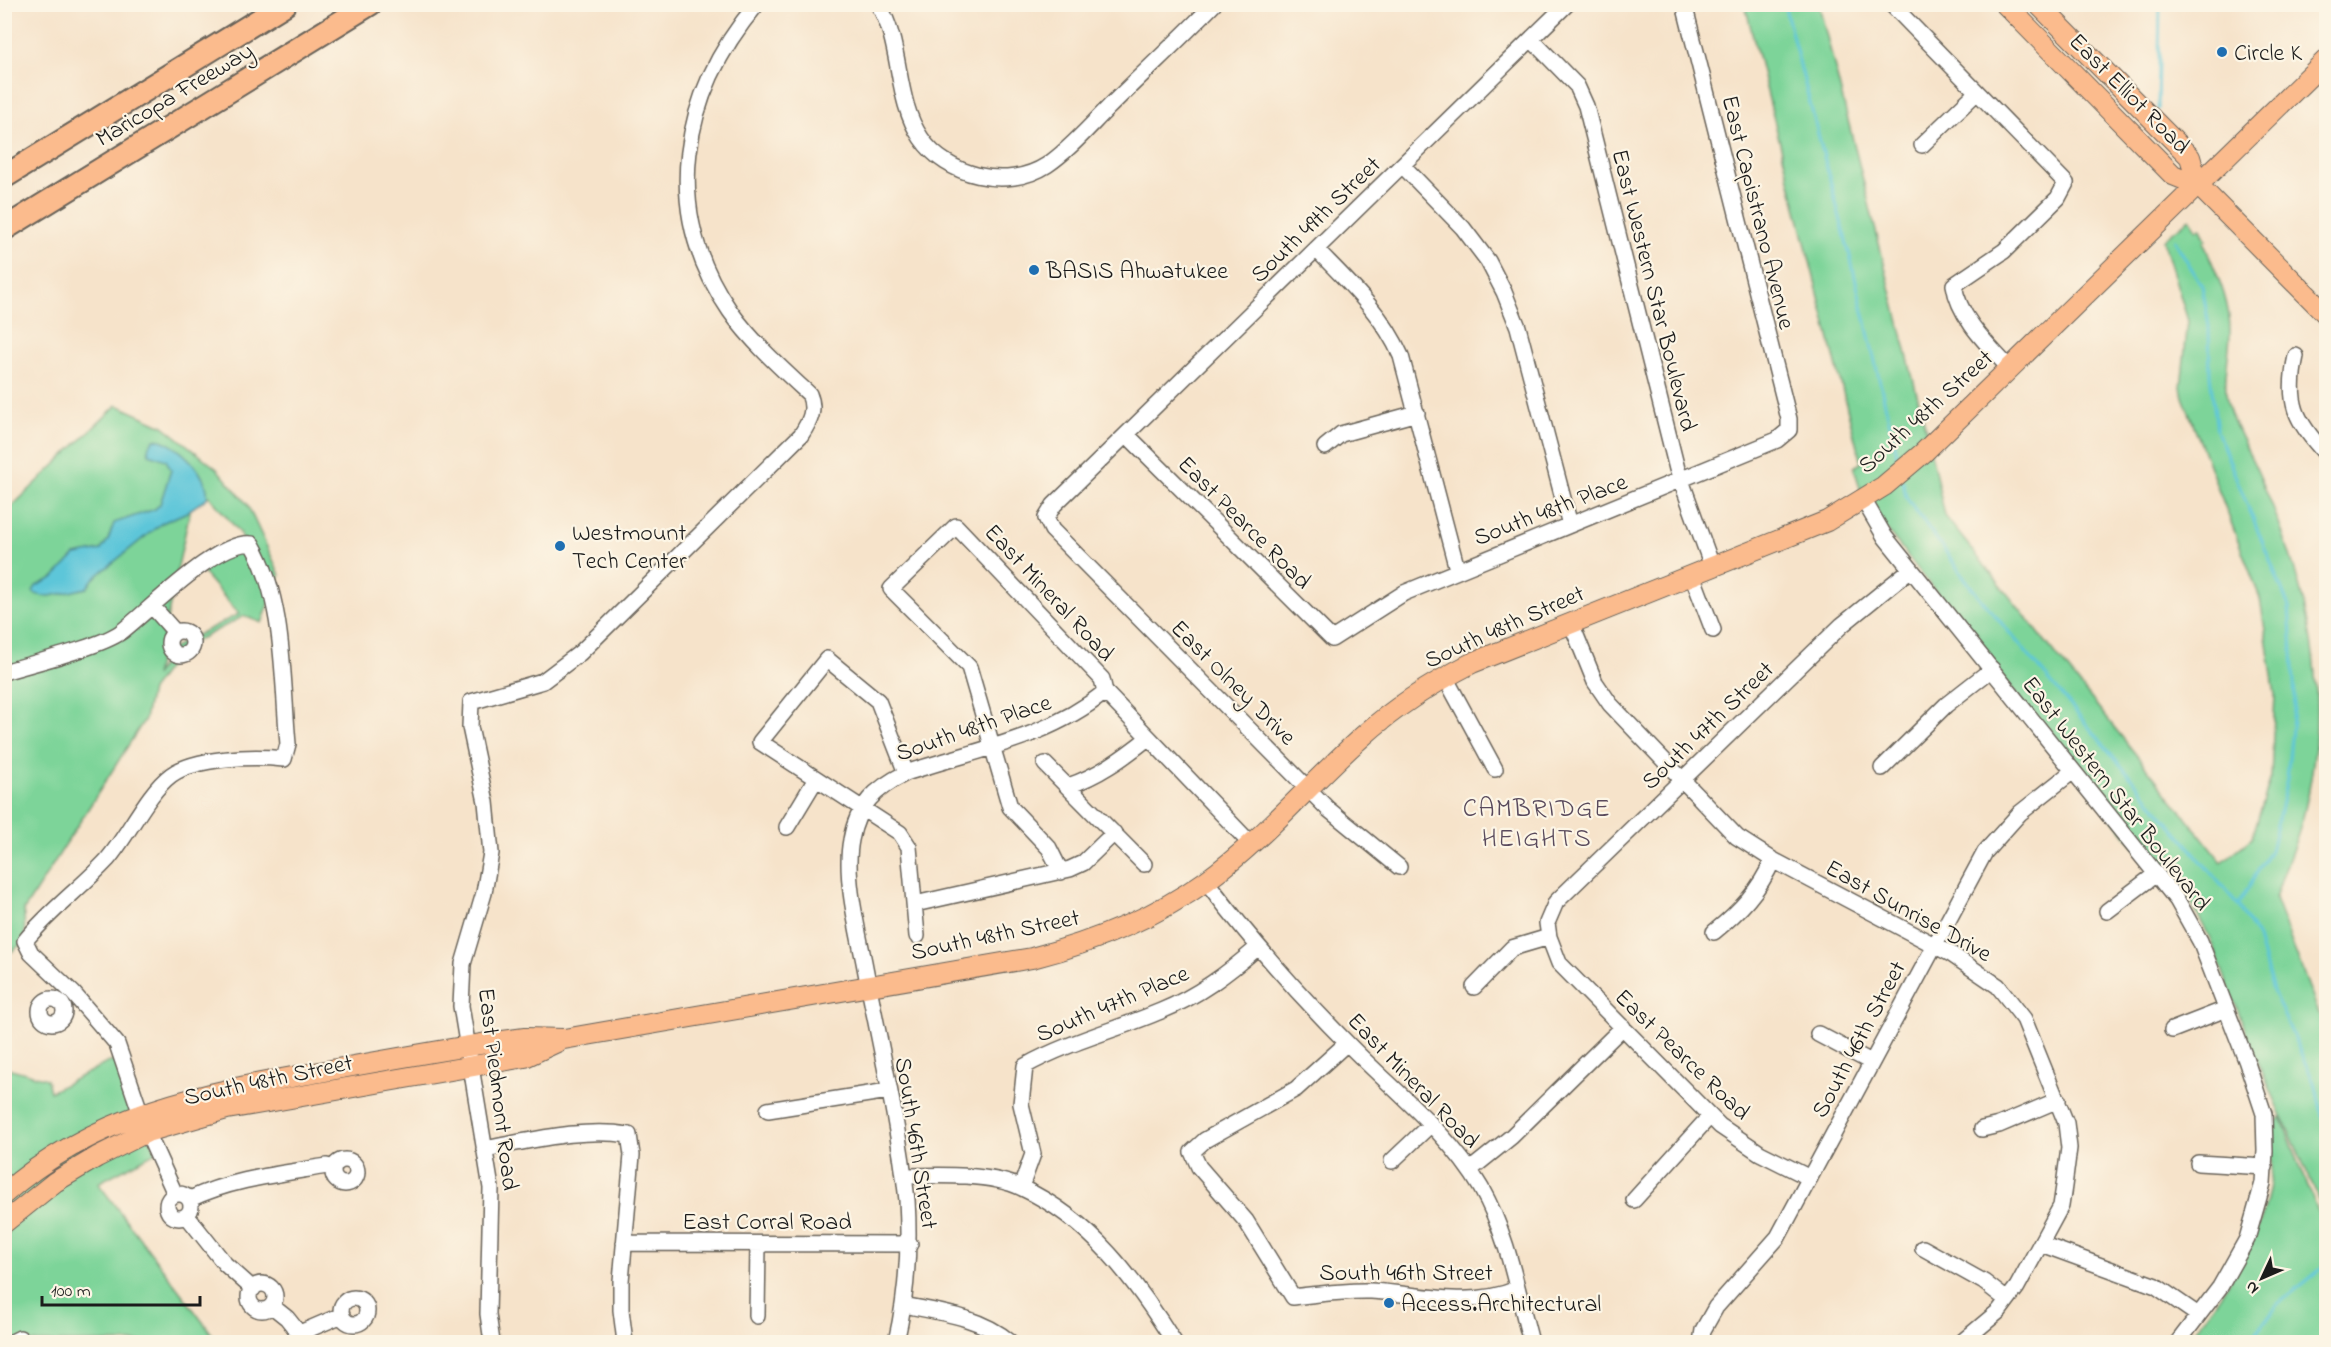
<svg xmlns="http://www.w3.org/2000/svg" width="2331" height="1347" viewBox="0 0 2331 1347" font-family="'Indie Flower',sans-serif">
<rect width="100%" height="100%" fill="#fcf5e5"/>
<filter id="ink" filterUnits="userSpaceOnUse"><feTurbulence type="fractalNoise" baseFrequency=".0167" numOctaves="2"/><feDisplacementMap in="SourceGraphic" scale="12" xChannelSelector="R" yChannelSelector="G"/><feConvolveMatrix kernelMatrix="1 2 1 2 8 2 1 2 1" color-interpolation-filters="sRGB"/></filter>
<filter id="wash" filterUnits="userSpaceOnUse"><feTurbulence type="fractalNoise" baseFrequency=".008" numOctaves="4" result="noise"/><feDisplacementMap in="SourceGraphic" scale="24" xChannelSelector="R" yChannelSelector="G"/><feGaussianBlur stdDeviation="1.35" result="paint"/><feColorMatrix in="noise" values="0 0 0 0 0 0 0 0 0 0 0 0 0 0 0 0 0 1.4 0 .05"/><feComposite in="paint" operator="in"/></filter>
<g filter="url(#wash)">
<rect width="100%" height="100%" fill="#f6e3ca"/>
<path fill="#7dd499" stroke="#4c785a" stroke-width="1.5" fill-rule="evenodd" d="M1745,5H1819L1926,430L1945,516L2222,862L2252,838L2271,777L2275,695L2260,598L2183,397L2181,387L2188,321L2163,240L2190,218L2197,229L2201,228L2206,240L2203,241C2215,271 2230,298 2230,331C2230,358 2221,382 2229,408C2235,429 2248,450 2257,470C2267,492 2276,515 2284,537C2316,627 2327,715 2305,809C2298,840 2284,869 2275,899L2326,1032V1215L2255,1055L2209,936L2187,895L2156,874L1863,499L1854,467L1861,463Z
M117,405L163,426L217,469L247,504L280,575L262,623L244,616L194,642L177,655L151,690L145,719L24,910L25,941L5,957V513ZM209,496L241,534L243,543L199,568L239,614L181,643L171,650L155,676L190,510Z
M121,1059L156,1152L98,1183L218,1342H5L4,1067L47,1079L50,1092L107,1063Z
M2281,1117L2326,1232V1342H2186C2235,1278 2284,1212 2270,1126Z"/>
<path fill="#5dc6d9" stroke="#3c717a" stroke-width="1.5" d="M154,439C176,440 211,476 207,498L185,513L162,523L93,579L87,588C73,590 44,602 33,592L36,586L53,578L75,555L101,550L108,540L114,523L155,509L160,504L171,470L166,460L149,454L148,448Z"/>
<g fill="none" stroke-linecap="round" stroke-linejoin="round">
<path stroke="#5dc6d9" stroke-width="3" d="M1784,4L1850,256L1899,463
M2158,109L2160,4
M2175,241L2202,286L2209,326L2210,375L2217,431L2289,607L2295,698L2287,779L2272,847L2238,905
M1903,481L1906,497L1972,588L2238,905L2258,938L2273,991L2316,1087L2326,1132
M2250,1342L2277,1305L2326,1265"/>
</g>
</g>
<g filter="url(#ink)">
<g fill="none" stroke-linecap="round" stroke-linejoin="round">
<g stroke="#686259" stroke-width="18">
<path id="minor" d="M878,4C903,44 894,98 921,138C946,176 1007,191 1047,165C1069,150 1088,128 1107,109C1142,74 1179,40 1214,4
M1891,4L2066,183L2058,198L2004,251L1954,285C1959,318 1988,345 2010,369
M1531,39L1577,86L1586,106L1677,469L1712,566
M1922,145L1977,92
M1402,165L1463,228L1488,261L1504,292L1518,327L1570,525
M1316,249C1349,283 1382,313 1401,356L1457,569
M2296,356C2286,402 2295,421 2326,454
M1127,435L1332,639L1404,593L1777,440L1789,430V419L1684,4
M1325,447L1341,434L1417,413
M1863,499L1885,537L2177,900L2200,941L2246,1060L2264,1114L2265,1151L2263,1183L2247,1239L2220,1287L2178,1342
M1692,575L1713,630
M152,606L175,632
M1571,623L1595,682L1610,704L1737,837L1773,860L1951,954L1998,986L2024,1019L2066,1123L2069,1148L2064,1186L2061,1206L2017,1287L1999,1311L1962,1342
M169 643a12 12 0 1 1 24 0a12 12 0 1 1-24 0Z
M4,672C33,663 100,647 121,632C149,611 219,538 252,544C285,601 282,679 288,744L284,759C254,756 196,757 171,775C147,793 128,836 107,860C81,888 49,911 25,941L31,953L73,993L117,1044L147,1132L175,1194
M1445,677L1495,769
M1105,692L1251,844
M1045,764L1144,864
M1882,768L1946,705L1992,669
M906,773L878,701L827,659L760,742L900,833L909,847L917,936
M1068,786C1098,776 1123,758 1148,738
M787,827L816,779
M1399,867L1328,809L1052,530L1046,518L1054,505L1567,4
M1061,872L1049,848L1010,807L969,667L891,589L956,526L1102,679L1105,692
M1206,881C1250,939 1297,993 1349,1045C1393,1090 1449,1133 1481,1188C1508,1235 1517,1291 1531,1342
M915,904L1070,869L1083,863L1114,833
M2107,911L2156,874
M1714,932C1740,911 1759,891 1773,860
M1549,937L1559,963L1720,1126L1760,1153L1810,1178
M1474,987L1512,948L1549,937L1547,923L1556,902L1842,625L1911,569
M40 1011a12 12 0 1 1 24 0a12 12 0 1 1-24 0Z
M2172,1030L2226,1009
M1818,1034L1871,1062
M1347,1043L1296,1089L1205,1140L1192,1152L1199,1167L1246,1221L1293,1297C1319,1294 1346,1290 1371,1291C1420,1294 1470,1309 1517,1289
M768,1110L888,1091
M1982,1129L1999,1125L2058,1100
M484,1149C530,1141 583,1127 629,1135L632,1155L621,1281V1310L625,1342
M333 1172a12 12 0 1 1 24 0a12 12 0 1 1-24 0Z
M1392,1161L1430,1125
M2198,1163L2265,1167
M1470,1170L1511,1137L1623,1027
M904,1176C939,1175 991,1173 1022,1188C1090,1219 1136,1281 1174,1342
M1021,1187L1033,1154L1021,1104L1025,1066C1068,1042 1116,1030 1161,1011C1198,996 1228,973 1257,948
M167 1206a12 12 0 1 1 24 0a12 12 0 1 1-24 0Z
M190,1199C232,1179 280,1174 327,1166L333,1168
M1634,1200L1710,1116
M187,1216L225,1264L253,1289
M624,1243L910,1244
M2041,1244L2156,1286L2198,1315
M1923,1248L1984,1282L2007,1300
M249 1297a13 13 0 1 1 26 0a13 13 0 1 1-26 0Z
M341 1311a13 13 0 1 1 26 0a13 13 0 1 1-26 0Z
M903,1305C940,1312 981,1317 1010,1342
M272,1306L287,1318L306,1342
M757,1316L758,1244
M300,1333L342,1315
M12,1342L20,1338
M492,1342L488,1314L491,1188L461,1006L463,964L484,893L491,853L486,802L470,727L471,702L543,681L580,653L801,435C810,421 816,410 809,394C782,369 751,341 730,311C660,210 681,94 757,4
M896,1342C907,1295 910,1249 907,1200C898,1120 879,1041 864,962C857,927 844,875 851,840C857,805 876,788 906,773C975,750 1047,739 1105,692
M1701,1342L1703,1330L1716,1307L1778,1237L1985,852L2020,813L2073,771"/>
</g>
<g stroke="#686259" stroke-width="22">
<path id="major" d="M2005,4L2173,175L2198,185L2326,314
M2038,4L2190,157L2198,185
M4,1194C94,1114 206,1092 320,1072C375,1062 431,1052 487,1043L525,1038L564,1039L1032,958C1094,942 1153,919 1206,881C1264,839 1310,783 1363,736C1396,706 1433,683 1472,663L1827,521L1884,486L1923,453L2326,60
M4,1223L55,1182L97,1157L147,1132L227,1109L525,1057L559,1041"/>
</g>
<g stroke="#686259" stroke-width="26">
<path id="highway" d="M4,177L285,4
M4,229L370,4"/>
</g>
<use href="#minor" stroke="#fff" stroke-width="15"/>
<use href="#major" stroke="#fbbb8d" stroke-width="20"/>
<use href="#highway" stroke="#fbbb8d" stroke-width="22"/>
</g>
</g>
<g fill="#1f6fb2" stroke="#fcf5e5" stroke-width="2">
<circle cx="2222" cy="52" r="6"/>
<circle cx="1034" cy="270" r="6"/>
<circle cx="560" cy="546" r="6"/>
<circle cx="1389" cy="1303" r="6"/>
</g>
<g text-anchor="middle" stroke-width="4.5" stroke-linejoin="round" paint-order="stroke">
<g font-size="24" fill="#1c1c1c" stroke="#fcf5e5" text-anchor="start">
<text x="2234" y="60">Circle K</text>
<text x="1046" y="278">BASIS Ahwatukee</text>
<text x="572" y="540">Westmount<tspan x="572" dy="28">Tech Center</tspan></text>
<text x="1401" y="1311">Access.Architectural</text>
</g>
<g font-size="24" fill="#1c1c1c" stroke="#fcf5e5">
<text transform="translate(2130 93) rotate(45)" y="8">East Elliot Road</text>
<text transform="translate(174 94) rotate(-31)" y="8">Maricopa Freeway</text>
<text transform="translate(1759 212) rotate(76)" y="8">East Capistrano Avenue</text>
<text transform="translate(1315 219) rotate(-44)" y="8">South 49th Street</text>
<text transform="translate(1655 290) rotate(76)" y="8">East Western Star Boulevard</text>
<text transform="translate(1925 411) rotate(-42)" y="8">South 48th Street</text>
<text transform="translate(1550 509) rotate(-21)" y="8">South 48th Place</text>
<text transform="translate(1245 522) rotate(45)" y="8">East Pearce Road</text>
<text transform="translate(1050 592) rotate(47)" y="8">East Mineral Road</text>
<text transform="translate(1504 626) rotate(-24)" y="8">South 48th Street</text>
<text transform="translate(1234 682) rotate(45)" y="8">East Olney Drive</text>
<text transform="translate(1707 725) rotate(-44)" y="8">South 47th Street</text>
<text transform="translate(973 727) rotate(-19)" y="8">South 48th Place</text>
<text transform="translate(2117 793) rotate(52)" y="8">East Western Star Boulevard</text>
<text transform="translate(1909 910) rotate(29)" y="8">East Sunrise Drive</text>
<text transform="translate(995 934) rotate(-12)" y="8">South 48th Street</text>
<text transform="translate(1112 1003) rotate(-23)" y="8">South 47th Place</text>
<text transform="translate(1858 1039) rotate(-62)" y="8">South 46th Street</text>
<text transform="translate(1683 1054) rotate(44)" y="8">East Pearce Road</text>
<text transform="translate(268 1079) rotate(-12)" y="8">South 48th Street</text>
<text transform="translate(1414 1080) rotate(46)" y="8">East Mineral Road</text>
<text transform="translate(499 1089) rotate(83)" y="8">East Piedmont Road</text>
<text transform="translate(917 1143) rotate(81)" y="8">South 46th Street</text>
<text x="767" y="1229">East Corral Road</text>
<text x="1406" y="1280">South 46th Street</text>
</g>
<g font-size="26" letter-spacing="1.5" fill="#5a4b5d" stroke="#fcf5e5">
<text x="1537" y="816">CAMBRIDGE<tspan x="1537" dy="30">HEIGHTS</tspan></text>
</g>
</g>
<rect width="2331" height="1347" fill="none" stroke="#fcf5e5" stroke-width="24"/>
<g transform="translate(2262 1278) rotate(226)" stroke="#fcf5e5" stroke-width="4.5" paint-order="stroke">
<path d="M0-4.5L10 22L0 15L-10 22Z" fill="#1c1c1c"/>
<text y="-9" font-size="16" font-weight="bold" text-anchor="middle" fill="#1c1c1c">N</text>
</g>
<path d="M42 1296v9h158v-9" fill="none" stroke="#1c1c1c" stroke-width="3"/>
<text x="51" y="1296" font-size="18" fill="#1c1c1c" stroke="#fcf5e5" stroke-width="4.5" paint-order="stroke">100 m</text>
</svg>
